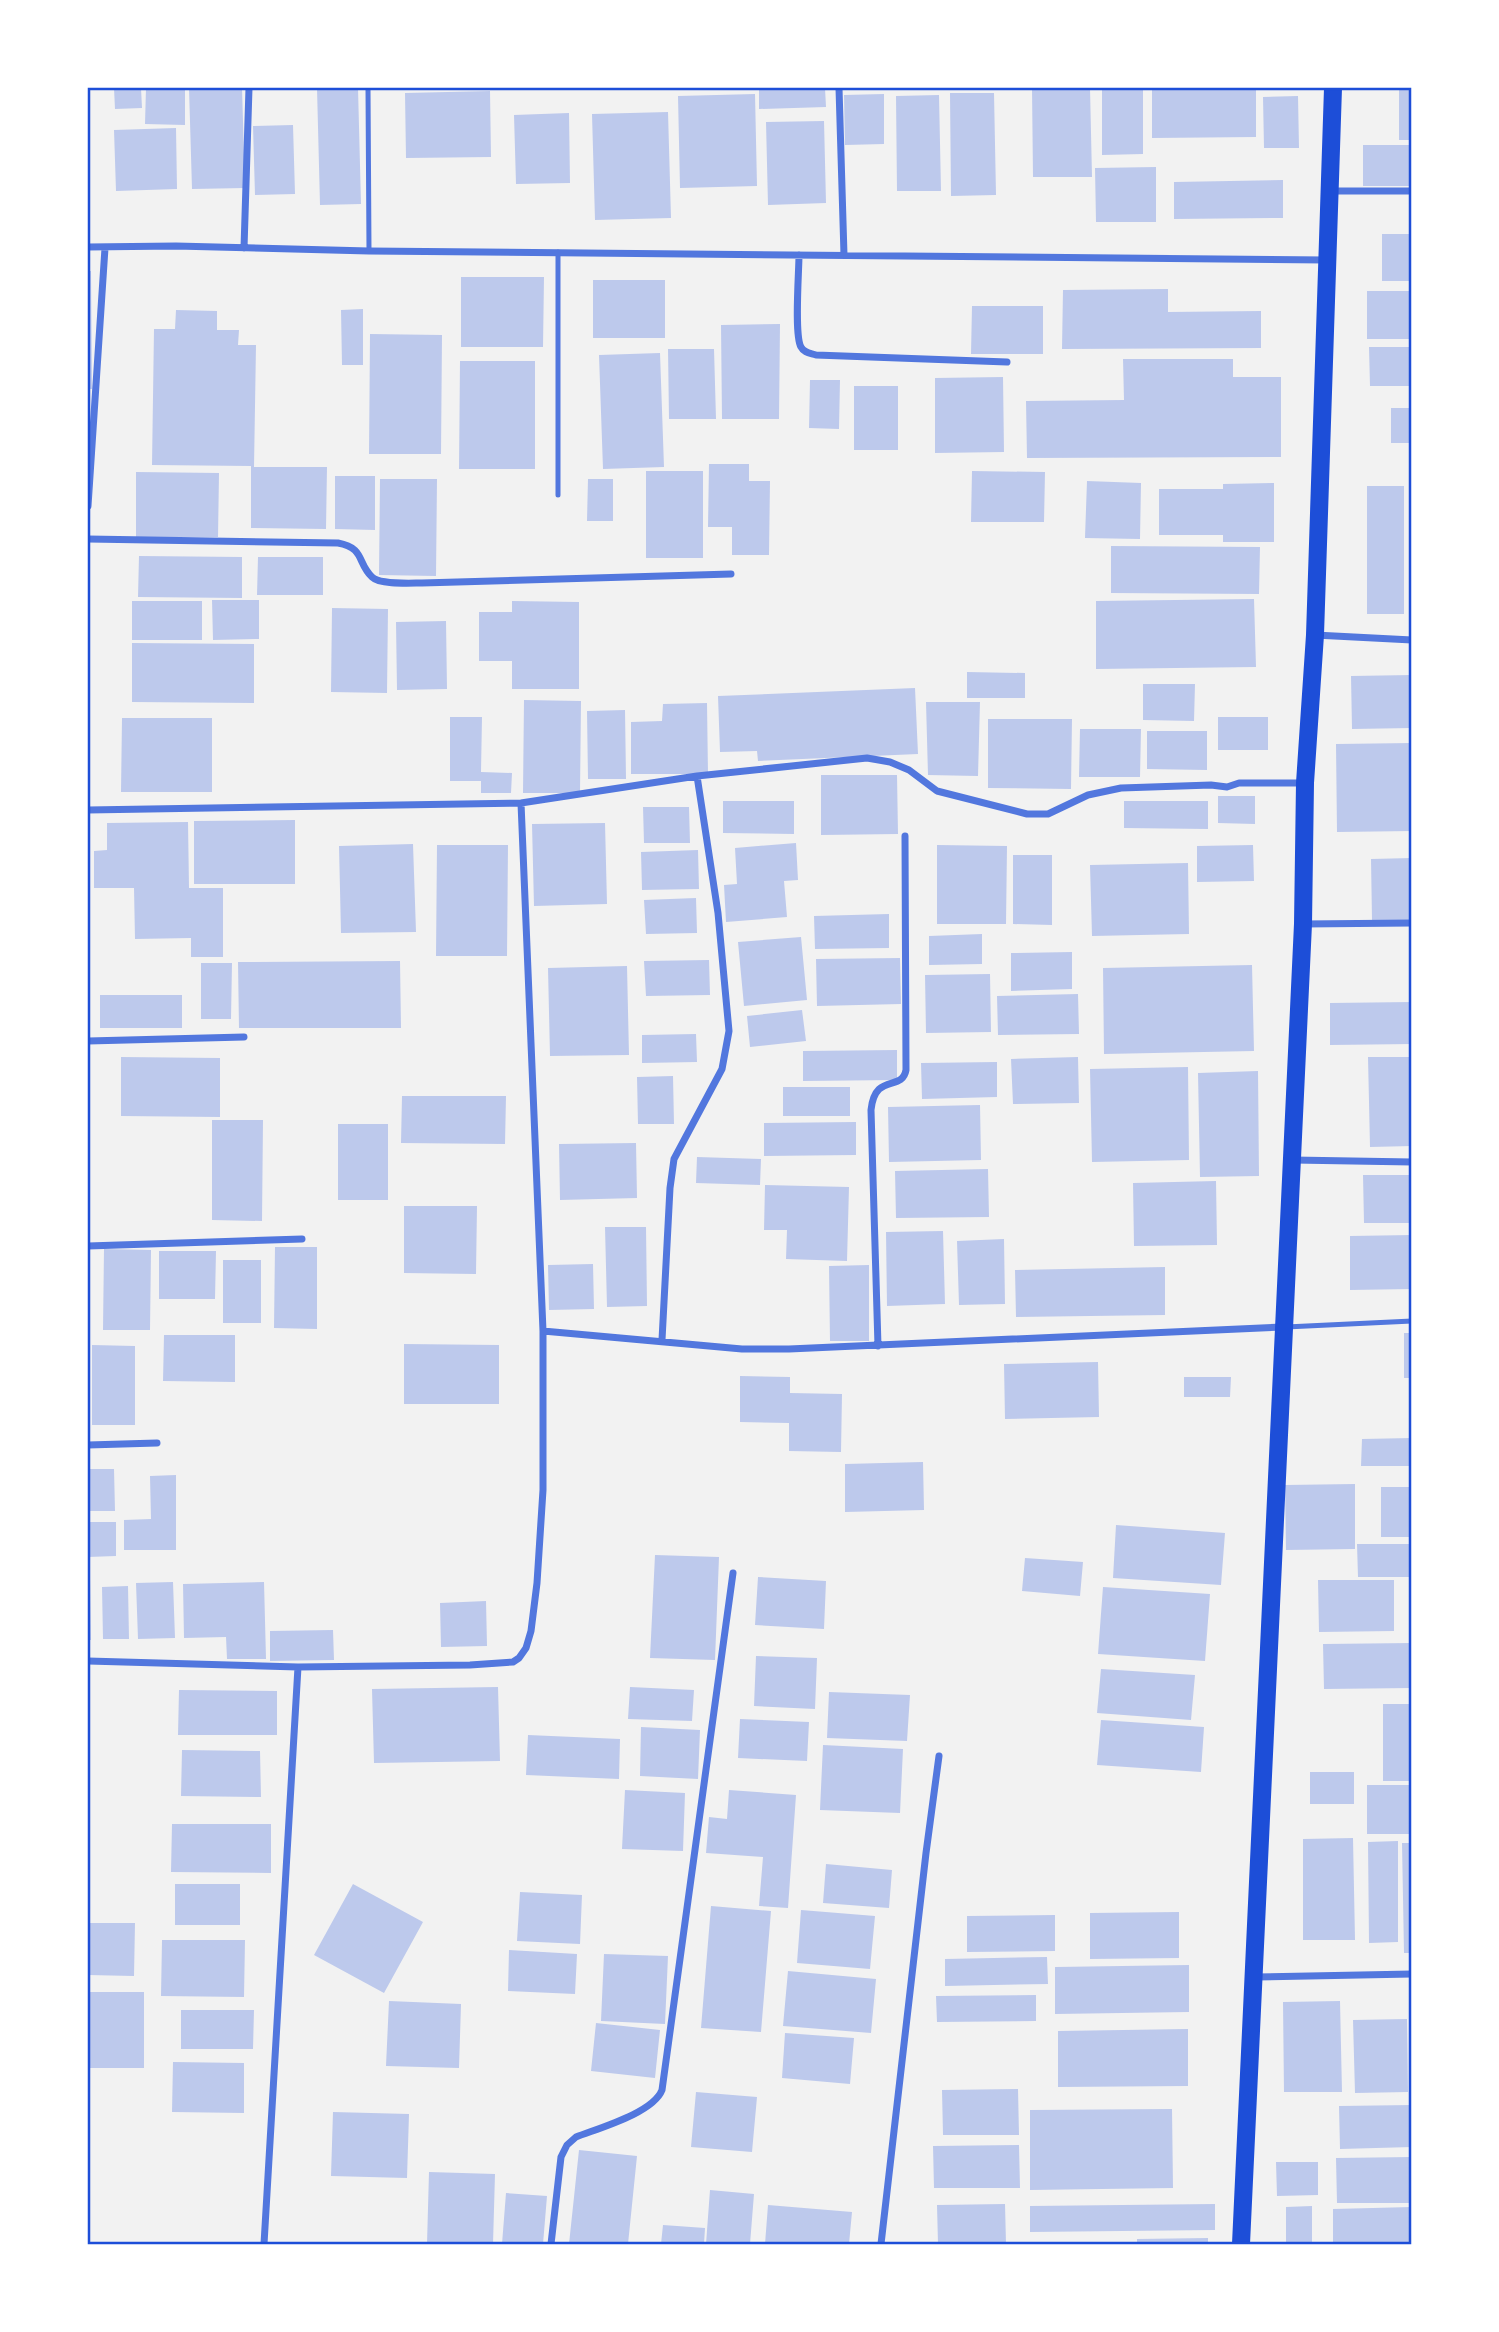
<svg xmlns="http://www.w3.org/2000/svg" width="1499" height="2332" viewBox="0 0 1499 2332" font-family="'Fira Sans',sans-serif">
<rect width="100%" height="100%" fill="#f2f2f2"/>
<path fill="#bdc9ec" d="M114,88H141L142,108L115,109Z
M146,88H185V125L145,124Z
M189,88H242L245,188L192,189Z
M317,88H358L361,204L320,205Z
M759,88H825L826,107L759,109Z
M1032,88H1090L1092,177H1033Z
M1102,88H1143V154L1102,155Z
M1152,88H1256V137L1152,138Z
M1399,88H1412V140H1399Z
M490,91L491,157L406,158L405,93Z
M950,93H994L996,195L951,196Z
M755,94L757,186L680,188L678,96Z
M884,94V144L845,145L844,95Z
M939,95L941,191H897L896,96Z
M1298,96L1299,148H1264L1263,97Z
M668,112L671,218L595,220L592,114Z
M569,113L570,183L516,184L514,115Z
M824,121L826,203L768,205L766,122Z
M293,125L295,194L255,195L253,126Z
M176,128L177,189L116,191L114,130Z
M1363,145H1412V186H1363Z
M1156,167V222H1096L1095,168Z
M1283,180V218L1174,219V182Z
M1382,234H1412V281H1382Z
M88,271H91L92,389H88Z
M461,277H544L543,347H461Z
M593,280H665V338H593Z
M1168,289V312L1261,311V348L1062,349L1063,290Z
M1367,291H1412V339H1367Z
M972,306H1043V354H971Z
M363,309V365H342L341,310Z
M176,310L217,311V330H239L238,345H256L254,467H327L326,529L251,528V466L152,465L154,329H175Z
M780,324L779,419H722L721,325Z
M370,334L442,335L441,454H369Z
M1369,347H1412V386H1370Z
M668,349H714L716,419H669Z
M660,353L664,467L603,469L599,355Z
M1123,359H1233V377H1281V457L1027,458L1026,401L1124,400Z
M460,361H535V469H459Z
M1003,377L1004,452L935,453V378Z
M810,380H840L839,429L809,428Z
M854,386H898V450H854Z
M1391,408H1412V443H1391Z
M709,464H749V481H770L769,555H732V527H708Z
M646,471H703V558H646Z
M972,471L1045,472L1044,522H971Z
M136,472L219,473L218,537H136Z
M335,476H375V530L335,529Z
M380,479H437L436,576L379,575Z
M588,479H613V521H587Z
M1087,481L1141,483L1140,539L1085,538Z
M1274,483V542H1223V535H1159V489H1223V484Z
M1367,486H1404V614H1367Z
M1111,546L1260,547L1259,594L1111,593Z
M139,556L242,557V598L138,597Z
M258,557H323V595H257Z
M1254,599L1256,667L1096,669V601Z
M212,600H259V639L213,640Z
M132,601H202V640H132Z
M512,601L579,602V689H512V661H479V612H512Z
M332,608L388,609L387,693L331,692Z
M446,621L447,689L397,690L396,622Z
M132,643L254,644V703L132,702Z
M967,672L1025,673V698H967Z
M1412,675V728L1352,729L1351,676Z
M1143,684H1195L1194,721L1143,720Z
M915,688L918,754L758,761L757,751L720,752L718,696Z
M524,700L581,701L580,793H523Z
M926,702H980L978,776L928,775Z
M707,703L708,774H631V722L662,721L663,704Z
M625,710L626,779H588L587,711Z
M450,717H482L481,772L512,773L511,793H481V781H450Z
M1218,717H1268V750H1218Z
M122,718H212V792H121Z
M988,719H1072L1071,789L988,788Z
M1080,729H1141L1140,777H1079Z
M1147,731H1207V770L1147,769Z
M1412,743V831L1337,832L1336,744Z
M821,775H897L898,834L821,835Z
M1218,796H1255V824L1218,823Z
M723,801H794V834L723,833Z
M1124,801H1208V829L1124,828Z
M643,807H689L690,843H644Z
M295,820V884H194V821Z
M188,822L189,888H223V957H191V938L135,939L134,888H94V851L107,850V823Z
M605,823L607,904L534,906L532,824Z
M796,843L798,880L784,881L787,917L726,922L724,885L737,884L735,848Z
M413,844L416,932L341,933L339,846Z
M437,845H508L507,956H436Z
M937,845L1007,846L1006,924H937Z
M1253,845L1254,881L1197,882V846Z
M698,850L699,889L642,890L641,852Z
M1013,855H1052V925L1013,924Z
M1412,858V920H1372L1371,859Z
M1188,863L1189,934L1092,936L1090,865Z
M696,898L697,933L646,934L644,900Z
M889,914V948L815,949L814,916Z
M982,934V964L929,965V936Z
M801,937L807,1000L744,1006L738,942Z
M1072,952V989L1011,991V953Z
M900,958L901,1004L817,1006L816,959Z
M709,960L710,995L646,996L644,961Z
M400,961L401,1028H239L238,962Z
M201,963H232L231,1019H201Z
M1252,965L1254,1051L1104,1054L1103,968Z
M627,966L629,1055L550,1056L548,968Z
M990,974L991,1032L926,1033L925,975Z
M1078,994L1079,1034L998,1035L997,996Z
M100,995H182V1028H100Z
M1412,1002V1044L1330,1045V1003Z
M802,1010L806,1041L750,1047L747,1016Z
M696,1034L697,1062L642,1063V1035Z
M897,1050V1080L803,1081V1051Z
M121,1057L220,1058V1117L121,1116Z
M1078,1057L1079,1103L1013,1104L1011,1059Z
M1368,1057H1412V1146L1370,1147Z
M997,1062V1097L922,1099L921,1063Z
M1188,1067L1189,1160L1092,1162L1090,1069Z
M1258,1071L1259,1176L1200,1177L1198,1073Z
M673,1076L674,1124H638L637,1077Z
M783,1087H850V1116H783Z
M402,1096H506L505,1144L401,1143Z
M980,1105L981,1160L889,1162L888,1107Z
M212,1120H263L262,1221L212,1220Z
M856,1122V1155L764,1156V1123Z
M338,1124H388V1200H338Z
M636,1143L637,1198L560,1200L559,1144Z
M697,1157L761,1159L760,1185L696,1183Z
M988,1169L989,1217L896,1218L895,1171Z
M1363,1175H1412V1223H1364Z
M1216,1181L1217,1245L1134,1246L1133,1183Z
M765,1185L849,1187L847,1261L786,1259L787,1230H764Z
M404,1206H477L476,1274L404,1273Z
M605,1227H646L647,1306L607,1307Z
M943,1231L945,1304L887,1306L886,1232Z
M1412,1235V1289L1350,1290V1236Z
M1004,1239L1005,1304L959,1305L957,1241Z
M275,1247H317V1329L274,1328Z
M104,1249L151,1250L150,1330H103Z
M159,1251H216L215,1299H159Z
M223,1260H261V1323H223Z
M593,1264L594,1309L549,1310L548,1265Z
M869,1265V1341H830L829,1266Z
M1165,1267V1315L1016,1317L1015,1270Z
M1404,1333H1412V1378H1404Z
M164,1335H235V1382L163,1381Z
M404,1344L499,1345V1404H404Z
M92,1345L135,1346V1425H92Z
M1098,1362L1099,1417L1005,1419L1004,1364Z
M740,1376L790,1377V1393L842,1394L841,1452L789,1451V1423L740,1422Z
M1184,1377H1231L1230,1397H1184Z
M1412,1438V1466H1361L1362,1439Z
M923,1462L924,1510L845,1512V1464Z
M88,1469H114L115,1511H88Z
M176,1475V1550H124V1520L151,1519L150,1476Z
M1355,1484V1549L1286,1550L1285,1485Z
M1381,1487H1412V1537H1381Z
M88,1522H116V1556L88,1557Z
M1116,1525L1225,1533L1221,1585L1113,1578Z
M1357,1544H1412V1577H1358Z
M655,1555L719,1557L715,1660L650,1658Z
M1025,1558L1083,1562L1080,1596L1022,1591Z
M758,1577L826,1581L824,1629L755,1625Z
M88,1578H90L91,1640H88Z
M1318,1580H1394V1631L1319,1632Z
M173,1582L175,1638L138,1639L136,1583Z
M264,1582L266,1659H227L226,1637L184,1638L183,1584Z
M128,1586L129,1639H103L102,1587Z
M1103,1587L1210,1594L1205,1661L1098,1654Z
M486,1601L487,1646L441,1647L440,1603Z
M333,1630L334,1660L270,1661V1631Z
M1412,1643V1688L1324,1689L1323,1644Z
M756,1656L817,1658L815,1709L754,1706Z
M1101,1669L1195,1675L1191,1720L1097,1713Z
M498,1687L500,1761L374,1763L372,1689Z
M630,1687L694,1690L692,1721L628,1719Z
M179,1690L277,1691V1735H178Z
M829,1692L910,1695L907,1741L827,1738Z
M1383,1704H1412V1781H1383Z
M740,1719L809,1722L807,1761L738,1758Z
M1101,1720L1204,1727L1201,1772L1097,1765Z
M641,1727L700,1730L698,1779L640,1776Z
M528,1735L620,1739L619,1779L526,1775Z
M823,1745L903,1749L900,1813L820,1810Z
M182,1750L260,1751L261,1797L181,1796Z
M1310,1772H1354V1804H1310Z
M1367,1785H1412V1834H1367Z
M625,1790L685,1793L683,1851L622,1849Z
M729,1790L796,1795L788,1908L759,1906L763,1857L706,1853L709,1817L727,1819Z
M172,1824H271V1873L171,1872Z
M1353,1838L1355,1940H1303V1839Z
M1398,1841V1942L1369,1943L1368,1842Z
M1402,1843H1412V1953H1404Z
M826,1864L892,1870L889,1908L823,1903Z
M175,1884H240V1925H175Z
M353,1884L423,1922L384,1993L314,1955Z
M520,1892L582,1895L580,1944L517,1941Z
M711,1906L771,1911L761,2032L701,2028Z
M801,1910L875,1916L870,1969L797,1963Z
M1179,1912V1958L1090,1959V1913Z
M1055,1915V1951L967,1952V1916Z
M88,1923H135L134,1976L88,1975Z
M162,1940H245L244,1997L161,1996Z
M509,1950L577,1954L575,1994L508,1991Z
M604,1954L668,1956L665,2024L601,2021Z
M1047,1957L1048,1984L945,1986V1959Z
M1189,1965V2012L1055,2014V1967Z
M788,1971L876,1979L871,2033L783,2026Z
M88,1992H144V2068H88Z
M1036,1995V2021L937,2022L936,1996Z
M389,2001L461,2004L459,2068L386,2066Z
M1340,2001L1342,2092H1284L1283,2002Z
M181,2010H254L253,2049H181Z
M1407,2019L1408,2092L1355,2093L1353,2020Z
M596,2023L660,2030L655,2078L591,2071Z
M1188,2029V2086L1058,2087V2031Z
M785,2033L854,2038L850,2084L782,2078Z
M173,2062L244,2063V2113L172,2112Z
M1018,2089L1019,2135H943L942,2090Z
M696,2092L757,2097L752,2152L691,2147Z
M1412,2105V2147L1340,2149L1339,2106Z
M1172,2109L1173,2188L1030,2190V2110Z
M333,2112L409,2114L407,2178L331,2176Z
M1019,2145L1020,2188H934L933,2146Z
M579,2150L637,2156L628,2244H569Z
M1412,2157V2203H1337L1336,2158Z
M1276,2162H1318V2195L1277,2196Z
M429,2172L495,2174L493,2244H427Z
M710,2190L754,2194L750,2244H706Z
M506,2193L547,2196L543,2244H502Z
M1005,2204L1006,2244H938L937,2205Z
M1215,2204V2230L1030,2232V2206Z
M768,2205L852,2212L849,2244H765Z
M1312,2206V2243L1286,2244V2207Z
M1412,2207V2244H1333V2209Z
M663,2225L705,2228L704,2244H661Z
M1208,2238V2244H1137V2239Z"/>
<g fill="none" stroke-linecap="round" stroke-linejoin="round">
<path stroke="#5277de" stroke-width="5" d="M368,88L369,251
M558,252V495
M1286,1327L1412,1321"/>
<path stroke="#5277de" stroke-width="7" d="M839,88L844,255
M1330,191H1412
M88,247L176,246L369,251L1326,260
M244,248L249,88
M799,255C799,272 794,335 801,347C804,353 810,353 816,355L1007,362
M88,506L105,248
M88,539L338,543C365,548 357,563 372,577C380,585 411,583 422,583L731,574
M1315,635L1412,640
M88,810L521,803L697,776
M1303,924L1412,923
M88,1041L244,1037
M1293,1160L1412,1162
M88,1246L302,1239
M543,1331L742,1349H789L1283,1327
M662,1340L670,1188L674,1159L722,1069L729,1031L718,913L697,776L867,758L890,762L909,770L937,791L1027,814H1048L1088,795L1121,788L1211,785L1227,787L1239,783H1304
M878,1346L871,1110C875,1072 902,1092 906,1070L905,836
M88,1445L157,1443
M88,1661L298,1667L470,1665L513,1662L519,1658L526,1648L531,1631L537,1583L543,1490V1331L521,803
M1255,1977L1412,1974
M264,2244L298,1667
M551,2244L561,2157L567,2145L576,2137C599,2128 653,2113 662,2090L733,1573
M881,2244L926,1853L939,1756"/>
<path stroke="#1d4ed8" stroke-width="18" d="M1241,2244L1303,924L1305,783L1315,635L1333,88"/>
</g>
<rect width="1499" height="2332" fill="none" stroke="#ffffff" stroke-width="178"/>
<rect x="89" y="89" width="1321" height="2154" fill="none" stroke="#1d4ed8" stroke-width="2.5"/>
</svg>
